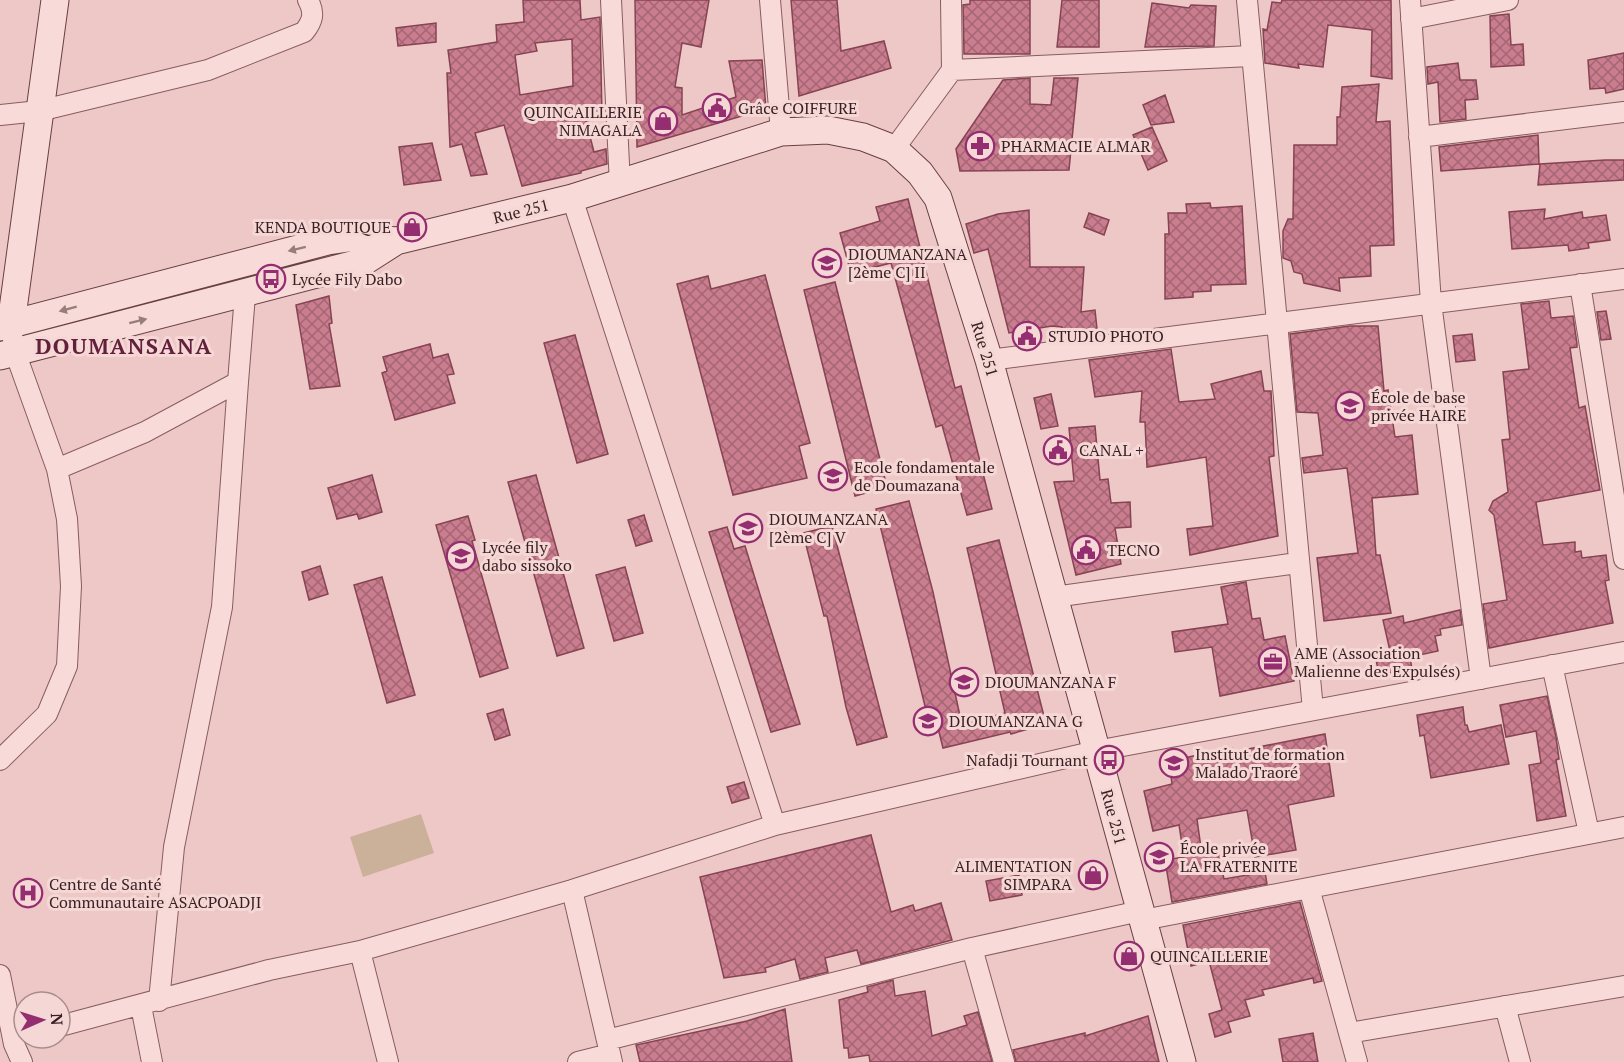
<svg xmlns="http://www.w3.org/2000/svg" width="1624" height="1062" viewBox="0 0 1624 1062" font-family="'PT Serif',serif">
<defs>
<pattern id="building-cross-hatch" width="8" height="8" patternUnits="userSpaceOnUse" patternTransform="scale(1.5)"><rect width="8" height="8" fill="#ca7d8e"/><path d="M0 0l8 8M0 8l8-8" fill="none" stroke="#a56674"/></pattern>
</defs>
<rect width="100%" height="100%" fill="#edc8c6"/>
<path fill="#cbb19a" d="M421,814L434,853L363,877L350,837Z"/>
<path fill="url(#building-cross-hatch)" stroke="#864353" stroke-width="1.5" fill-rule="evenodd" d="M523,0H580L581,20L600,17L602,118L586,121L594,152L606,149L607,164L581,171V173L522,186L504,125L475,133L487,174L471,176L462,144L450,147L447,73H451L448,50L497,42L496,25L524,22ZM572,39L573,86L520,95L515,55L537,51L535,43Z
M635,0H709L701,47L682,43L675,87L682,88V115L736,97L729,61L762,60L766,109L637,147Z
M791,0H837L841,51L884,41L891,68L799,96Z
M970,0H1030V54H964L963,5L970,4Z
M1062,0H1099V47H1057Z
M1282,0H1391L1392,79L1371,76L1372,30L1328,25L1323,67L1298,64L1299,68L1265,63L1263,29L1267,30L1272,2L1281,3Z
M1152,3L1189,8L1191,5L1216,6L1214,46L1145,47Z
M1509,14L1511,45L1523,44L1524,65L1491,67L1490,16Z
M436,23V42L398,46L396,28Z
M1624,53V89L1606,93L1605,88L1590,89L1588,60Z
M1458,63L1460,80H1476L1478,99L1465,100L1466,119L1440,122L1438,82L1428,84L1427,67Z
M1030,78V104L1051,105L1054,78H1078L1069,170L960,171L956,149L1003,80Z
M1379,84L1376,122L1390,121L1394,245L1370,246L1371,276L1339,278L1340,291L1304,283L1302,274L1294,272L1291,261L1283,258V231L1288,219H1293L1294,145H1337V117H1340L1342,87Z
M1165,95L1174,122L1151,125L1143,105Z
M1152,127L1167,161L1148,170L1133,135Z
M1538,135L1539,164L1441,171L1439,147Z
M432,143L441,180L404,185L399,147Z
M1605,160H1624V180L1538,185L1540,164Z
M908,199L955,388L961,386L992,509L967,515L942,425L936,427L891,263L851,273L840,233L880,221L876,207Z
M1210,203L1211,208L1242,206L1246,284L1211,285V291L1193,292V297L1165,299V234H1169L1168,213H1187L1186,204Z
M1545,209L1544,219L1582,212L1583,218L1606,215L1610,240L1588,243L1589,248L1569,251L1568,245L1512,249L1509,212Z
M1029,210L1030,267H1084L1081,312L1095,310L1097,329L1064,336L1062,327L1052,326L1009,333L988,249L974,253L966,224L998,214Z
M1089,213L1109,220L1104,235L1084,227Z
M765,275L810,443L799,446L807,478L733,495L677,284L708,276L711,289Z
M835,282L887,487L855,496L804,290Z
M329,296L332,323L329,324L340,386L310,389L296,305Z
M1549,301L1551,318L1573,316L1577,344V347L1570,348L1579,408L1585,406L1600,490L1536,502L1543,545L1575,542V552L1581,551L1582,558L1606,555L1609,580L1605,581L1613,623L1489,648L1483,604L1507,600L1494,515L1489,510L1493,501L1508,492L1502,440L1510,439L1503,372L1529,369L1521,304Z
M1606,311L1611,339L1601,340L1597,312Z
M1350,326H1378L1384,391L1388,390L1395,437L1412,435L1418,494L1372,498L1376,555H1380L1391,613L1324,621L1317,558L1358,553L1347,468L1304,473L1302,458L1323,455L1318,413L1297,412L1290,334Z
M1472,334L1475,360L1456,362L1453,336Z
M575,335L608,454L577,463L544,343Z
M430,344L433,358L448,354L454,374L447,375L455,403L395,420L382,373L387,371L383,357Z
M1171,349L1179,402L1215,399L1211,384L1261,371L1264,391H1271L1274,456L1269,457L1278,536L1190,555L1187,529L1213,526L1206,457L1147,467L1145,422H1140L1142,391L1095,397L1089,360Z
M1051,394L1058,426L1041,429L1034,398Z
M1095,426L1100,480L1108,479L1111,503L1130,502L1131,527L1115,528L1121,564L1076,575L1054,482L1074,481L1069,428Z
M372,475L382,512L359,519L357,514L337,519L328,488Z
M536,475L584,648L557,656L508,482Z
M909,501L933,592L962,725L1005,713L967,548L999,540L1046,724L1011,734L1010,732L943,748L934,712L927,714L876,509Z
M644,515L652,541L636,546L628,520Z
M468,516L475,540L472,541L508,668L480,677L436,525Z
M832,526L887,737L857,745L846,707L827,616H824L803,533Z
M727,527L734,549L745,546L800,724L771,732L709,532Z
M320,566L328,594L309,600L302,572Z
M625,567L643,633L614,641L596,575Z
M382,577L415,695L387,703L354,585Z
M1246,582L1252,619L1260,618L1264,640L1285,636L1294,681L1220,696L1212,647L1175,652L1172,632L1228,624L1221,587Z
M1460,610L1462,625L1440,629L1441,635L1435,636L1438,651L1410,657L1412,669L1379,675L1375,654L1390,651L1383,620L1403,616L1404,623Z
M1547,696L1556,737L1559,759L1556,760L1566,816L1537,821L1529,765L1541,763L1536,731L1506,737L1500,705Z
M1463,707L1465,725H1467L1469,732L1501,725L1509,764L1431,778L1424,735L1420,736L1417,715Z
M503,709L510,735L495,740L487,714Z
M1325,734L1334,796L1288,805L1296,850L1255,857L1247,810L1197,819L1202,855L1218,851L1224,879L1265,872L1267,884L1172,902L1165,860L1184,857L1179,825L1153,831L1144,791L1172,784L1169,761L1232,748L1233,752Z
M744,782L749,798L732,803L727,787Z
M871,835L891,912L913,905L915,911L941,903L952,940L861,964L857,950L825,958L828,972L800,979L795,959L765,968L766,972L724,978L700,877Z
M1019,875L1022,895L990,901L986,881Z
M1300,902L1322,981L1314,983L1313,978L1262,990L1264,995L1245,1000L1250,1016L1228,1022L1231,1032L1215,1037L1209,1014L1222,1010L1209,961L1191,966L1183,925Z
M893,980L895,996L925,991L932,1036L967,1025L964,1016L978,1012L992,1062H870L869,1055L849,1058L848,1048H844L839,1000L868,992L867,987Z
M785,1009L792,1062H640L636,1045L747,1021Z
M1148,1016L1159,1062H1016L1013,1050L1085,1033V1036Z
M1313,1033L1318,1062H1283L1279,1039Z"/>
<g fill="none" stroke-linecap="round" stroke-linejoin="round">
<g stroke="#885c61" stroke-width="22">
<path id="street" d="M611,0L620,185
M770,0L781,132
M1247,0L1313,710
M1410,0L1431,303L1481,679
M1411,19L1508,0
M952,70L1251,56
M0,115L39,111L208,70L304,32C313,21 315,13 308,0
M1419,137L1624,112
M894,149L952,70L951,0
M572,198L775,825
M1580,284L1624,559
M989,360L1624,279
M57,469L145,432L238,382L245,295
M1054,597L1297,563
M1552,665L1589,833
M0,760L47,714L67,666L71,586L67,519L57,469L15,352L13,339
M1309,888L1357,1062
M572,890L612,1062
M1143,920L1624,827
M972,948L1004,1062
M360,951L388,1062
M0,975L14,1044L22,1062
M159,1001L174,847L222,607L238,382
M141,1006L152,1062
M1505,1006L1520,1062
M60,1026L269,970L360,951L572,890L775,825L1096,751L1624,652
M1349,1033L1624,986
M607,1040L972,948L1140,911
M578,1062L610,1054"/>
</g>
<g stroke="#693f45" stroke-width="29">
<path id="secondary" d="M11,324L55,0
M0,327L328,241L355,237L396,241
M0,356L363,262L396,241L572,198L781,132L828,130L863,137L894,149L920,173L938,198L989,360L1182,1062"/>
</g>
<use href="#street" stroke="#f8dbd9" stroke-width="20"/>
<use href="#secondary" stroke="#f8dbd9" stroke-width="27"/>
</g>
<defs><path id="oneway-solid" d="M-6-.8H1V-3.2L6.5 0L1 3.2V.8H-6Z" transform="scale(1.5)"/></defs>
<g fill="#987d7e">
<use href="#oneway-solid" transform="translate(297 249) rotate(166)"/>
<use href="#oneway-solid" transform="translate(68 309) rotate(165)"/>
<use href="#oneway-solid" transform="translate(138 321) rotate(-14)"/>
</g>
<defs>
<g id="civic-ring" transform="scale(1.5)"><circle r="9.5" fill="#f5d7d5" stroke="#952e71" stroke-width="1.5"/><path d="M-.6-6.5H3V-4.5H.6V-3L4-1V1h2V6H-6V1h2V-1L-.6-3ZM-1.2 2.5V6h2.4V2.5Z" fill="#952e71"/></g>
<g id="shop-ring" transform="scale(1.5)"><circle r="9.5" fill="#f5d7d5" stroke="#952e71" stroke-width="1.5"/><path d="M-5-2.5h2.3a2.7 3.5 0 0 1 5.4 0H5L5.5 6h-11ZM-1.5-2.5h3a1.5 2.3 0 0 0-3 0Z" fill="#952e71"/></g>
<g id="pharmacy-ring" transform="scale(1.5)"><circle r="9.5" fill="#f5d7d5" stroke="#952e71" stroke-width="1.5"/><path d="M-2-6h4v4h4v4h-4v4h-4v-4h-4v-4h4Z" fill="#952e71"/></g>
<g id="school-ring" transform="scale(1.5)"><circle r="9.5" fill="#f5d7d5" stroke="#952e71" stroke-width="1.5"/><path d="M0-5L7-2L0 1L-7-2ZM-4 1L0 2.5L4 1V4Q0 6-4 4Z" fill="#952e71"/></g>
<g id="bus-ring" transform="scale(1.5)"><circle r="9.5" fill="#f5d7d5" stroke="#952e71" stroke-width="1.5"/><path d="M-5-6H5V4H4V6H2V4H-2V6H-4V4H-5ZM-3.5-4V0h7V-4ZM-3.5 1.2v1.5H-2V1.2ZM2 1.2v1.5H3.5V1.2Z" fill="#952e71"/></g>
<g id="office-ring" transform="scale(1.5)"><circle r="9.5" fill="#f5d7d5" stroke="#952e71" stroke-width="1.5"/><path d="M-6-3h4V-5.5h4V-3h4V5H-6ZM-1-4.5V-3h2v-1.5ZM-6 0V1H6V0Z" fill="#952e71"/></g>
<g id="hospital-ring" transform="scale(1.5)"><circle r="9.5" fill="#f5d7d5" stroke="#952e71" stroke-width="1.5"/><path d="M-5-5h3v3.5h4V-5h3V5h-3V1.5h-4V5h-3Z" fill="#952e71"/></g>
</defs>
<g fill-rule="evenodd">
<use href="#civic-ring" x="717" y="108"/>
<use href="#shop-ring" x="663" y="121"/>
<use href="#pharmacy-ring" x="980" y="146"/>
<use href="#shop-ring" x="412" y="227"/>
<use href="#school-ring" x="827" y="263"/>
<use href="#bus-ring" x="271" y="279"/>
<use href="#civic-ring" x="1027" y="336"/>
<use href="#school-ring" x="1350" y="406"/>
<use href="#civic-ring" x="1058" y="450"/>
<use href="#school-ring" x="833" y="476"/>
<use href="#school-ring" x="748" y="528"/>
<use href="#civic-ring" x="1086" y="550"/>
<use href="#school-ring" x="461" y="556"/>
<use href="#office-ring" x="1273" y="662"/>
<use href="#school-ring" x="964" y="682"/>
<use href="#school-ring" x="928" y="721"/>
<use href="#bus-ring" x="1109" y="760"/>
<use href="#school-ring" x="1174" y="763"/>
<use href="#school-ring" x="1159" y="857"/>
<use href="#shop-ring" x="1093" y="875"/>
<use href="#hospital-ring" x="28" y="893"/>
<use href="#shop-ring" x="1129" y="956"/>
</g>
<g text-anchor="middle" stroke-width="6" stroke-linejoin="round" paint-order="stroke">
<g font-size="16" fill="#381f23" stroke="#f5d7d5" text-anchor="start">
<text x="738" y="114">Grâce COIFFURE</text>
<text x="642" y="118" text-anchor="end">QUINCAILLERIE<tspan x="642" dy="18">NIMAGALA</tspan></text>
<text x="1001" y="152">PHARMACIE ALMAR</text>
<text x="391" y="233" text-anchor="end">KENDA BOUTIQUE</text>
<text x="848" y="260">DIOUMANZANA<tspan x="848" dy="18">[2ème C] II</tspan></text>
<text x="292" y="285">Lycée Fily Dabo</text>
<text x="1048" y="342">STUDIO PHOTO</text>
<text x="1371" y="403">École de base<tspan x="1371" dy="18">privée HAIRE</tspan></text>
<text x="1079" y="456">CANAL +</text>
<text x="854" y="473">Ecole fondamentale<tspan x="854" dy="18">de Doumazana</tspan></text>
<text x="769" y="525">DIOUMANZANA<tspan x="769" dy="18">[2ème C] V</tspan></text>
<text x="482" y="553">Lycée fily<tspan x="482" dy="18">dabo sissoko</tspan></text>
<text x="1107" y="556">TECNO</text>
<text x="1294" y="659">AME (Association<tspan x="1294" dy="18">Malienne des Expulsés)</tspan></text>
<text x="985" y="688">DIOUMANZANA F</text>
<text x="949" y="727">DIOUMANZANA G</text>
<text x="1195" y="760">Institut de formation<tspan x="1195" dy="18">Malado Traoré</tspan></text>
<text x="1088" y="766" text-anchor="end">Nafadji Tournant</text>
<text x="1180" y="854">École privée<tspan x="1180" dy="18">LA FRATERNITE</tspan></text>
<text x="1072" y="872" text-anchor="end">ALIMENTATION<tspan x="1072" dy="18">SIMPARA</tspan></text>
<text x="49" y="890">Centre de Santé<tspan x="49" dy="18">Communautaire ASACPOADJI</tspan></text>
<text x="1150" y="962">QUINCAILLERIE</text>
</g>
<g font-size="16" fill="#381f23" stroke="#f5d7d5">
<text transform="translate(521 211) rotate(-14)" y="6">Rue 251</text>
<text transform="translate(985 349) rotate(73)" y="6">Rue 251</text>
<text transform="translate(1114 817) rotate(75)" y="6">Rue 251</text>
</g>
<g font-size="22" font-weight="bold" letter-spacing="1.5" fill="#63203d" stroke="#f5d7d5">
<text x="124" y="354">DOUMANSANA</text>
</g>
</g>
<g transform="translate(42 1020) rotate(87)"><circle r="28" fill="#f5d7d5" stroke="#a98d8e" stroke-width="1.5"/>
<path d="M0-4.5L10 22L0 15L-10 22Z" fill="#952e71"/>
<text y="-9" font-size="16" font-weight="bold" text-anchor="middle" fill="#381f23">N</text>
</g>
</svg>
